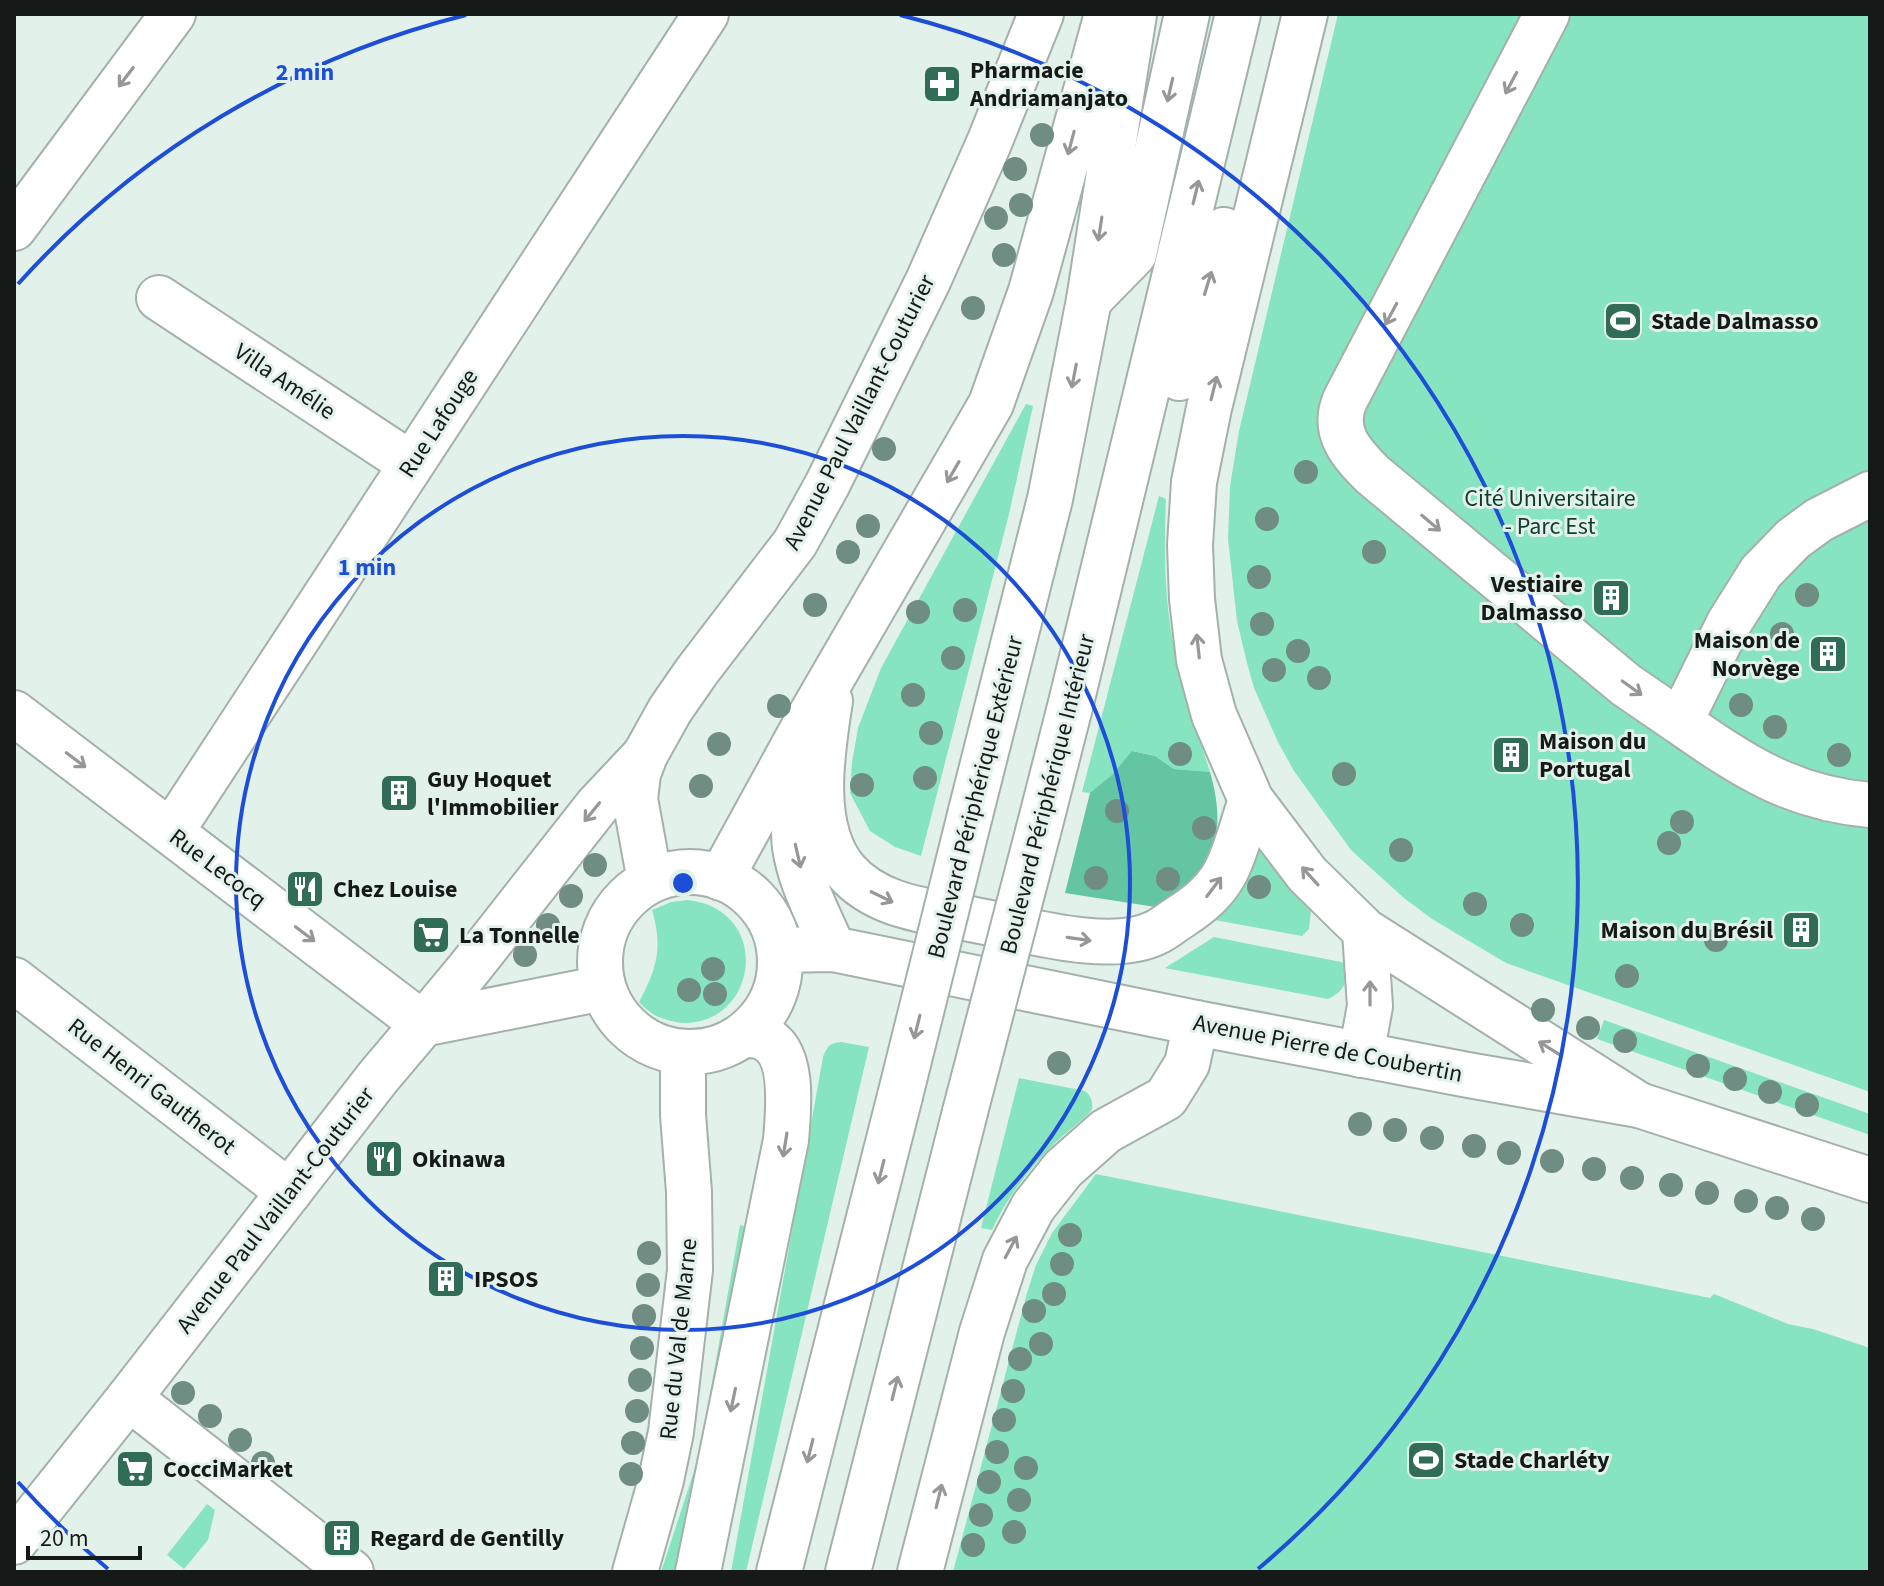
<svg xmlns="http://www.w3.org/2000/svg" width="1884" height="1586" viewBox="0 0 1884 1586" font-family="'Source Sans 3',sans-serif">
<rect width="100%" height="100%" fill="#e3f1eb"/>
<path fill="#87e4c0" d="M1338,14H1870V1092L1506,963L1432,919L1404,898L1351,850L1294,771L1278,742L1254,688L1247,663L1237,621L1228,539L1230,486L1239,431Z
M1026,404L1033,406L1009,514L921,856L895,847L870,831L850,793L852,762L858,728L881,668Z
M1159,496L1166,499C1164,549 1164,598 1174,647C1183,689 1197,731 1210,772L1174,769L1155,756L1133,751L1113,774L1091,793L1082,792Z
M1252,836L1311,910L1309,929L1302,936L1209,919Z
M688,900C694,901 701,902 706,904C771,928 752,1025 682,1023C672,1022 661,1019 653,1014C648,1011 643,1006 639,1002C657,969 663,947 652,910L671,902Z
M1214,937L1346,963C1350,979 1344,992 1328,999L1165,968Z
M1604,1020L1870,1114V1135L1597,1039Z
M841,1042L869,1047L746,1572H731L823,1057C827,1046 830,1043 841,1042Z
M1019,1078L1085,1091C1092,1097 1093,1102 1092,1110C1081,1122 1066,1132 1055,1143C1029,1169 1007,1197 992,1230L981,1228Z
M1096,1174L1710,1298L1714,1294L1788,1324L1813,1329L1870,1348V1572H953L1027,1293L1036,1265L1052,1233Z
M740,1225L747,1227L683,1572H661L699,1456Z
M207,1504L215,1510L208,1540L184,1569L167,1555Z"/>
<path fill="#63c5a1" d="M1132,751L1155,756L1174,769L1210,772C1227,830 1216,875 1162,908L1065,893L1090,793L1113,774Z"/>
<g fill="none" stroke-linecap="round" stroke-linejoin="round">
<g stroke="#a4b1ab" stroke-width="48">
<path id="minor" d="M1547,14L1345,400C1331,432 1352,454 1373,475L1626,685L1680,722
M14,228L173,14
M159,298L411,464
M1089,300L1134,254L1187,14
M1870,494L1819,520L1793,539L1761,572L1729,623L1680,722C1743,766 1791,798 1870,805
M14,713L423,1024L468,970L597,806L645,755
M171,832L706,14
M14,980L289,1192
M129,1398L351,1572"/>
</g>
<g stroke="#a4b1ab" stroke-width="48">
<path id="major" d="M600 962a90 90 0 1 1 180 0a90 90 0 1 1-180 0Z
M650,881L635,799L638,774L645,755L670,710L697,671L795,543L827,485L928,281L989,143L1041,14
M780,950L833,949L1196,1023L1468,1075L1639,1105L1870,1180
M14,1542L129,1398L379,1076L423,1024L603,988
M635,1572L661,1480L671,1432L690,1270L689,1192L683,1115V1053"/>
</g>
<g stroke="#a4b1ab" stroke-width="48">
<path id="highway" d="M1305,14L1209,408L1194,482L1190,545L1192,599L1199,660L1214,715L1251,800L1307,874L1365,931L1639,1105
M1179,378L1224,230
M830,701C822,752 809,828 846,871C878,908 930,911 975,920C1023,929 1110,955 1155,933C1164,929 1172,922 1180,917C1200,904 1217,890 1227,869C1237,848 1243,823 1251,800
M800,777C797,799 792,825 795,847C800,882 819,916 833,949
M970,815L1050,499L1089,300L1134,14
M1038,832L1071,703L1238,14
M721,878L806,723L991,404L1031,291L1107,14
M1361,1055L1370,1006L1365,931
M698,1572L786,1140C788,1112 796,1052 764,1038C758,1035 751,1035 745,1035
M779,1572L900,1096
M848,1572L965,1112
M920,1572L982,1332L1005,1260L1033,1207L1063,1169L1106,1131L1166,1098L1187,1064L1196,1023"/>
</g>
<use href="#minor" stroke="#fff" stroke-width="44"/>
<use href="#major" stroke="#fff" stroke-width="44"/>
<use href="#highway" stroke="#fff" stroke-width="44"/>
<g stroke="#a4b1ab" stroke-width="48" stroke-linecap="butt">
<path id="highway-bridge" d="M900,1096L970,815
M965,1112L1038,832"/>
</g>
<use href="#highway-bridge" stroke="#fff" stroke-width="44"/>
</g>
<g fill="#6f8d82">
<circle cx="1042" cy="135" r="12"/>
<circle cx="1015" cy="169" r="12"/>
<circle cx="1021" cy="205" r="12"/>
<circle cx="996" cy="218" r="12"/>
<circle cx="1004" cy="255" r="12"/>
<circle cx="973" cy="308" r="12"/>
<circle cx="884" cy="449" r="12"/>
<circle cx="1306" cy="472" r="12"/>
<circle cx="1267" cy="519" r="12"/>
<circle cx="868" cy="526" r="12"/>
<circle cx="848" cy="552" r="12"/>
<circle cx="1374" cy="552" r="12"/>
<circle cx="1259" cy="577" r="12"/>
<circle cx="1807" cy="595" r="12"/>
<circle cx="815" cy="605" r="12"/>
<circle cx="965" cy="610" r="12"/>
<circle cx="918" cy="612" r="12"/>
<circle cx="1262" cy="624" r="12"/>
<circle cx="1782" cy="634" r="12"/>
<circle cx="1298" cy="651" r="12"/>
<circle cx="953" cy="658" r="12"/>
<circle cx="1274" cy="670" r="12"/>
<circle cx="1319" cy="678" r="12"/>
<circle cx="913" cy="695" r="12"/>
<circle cx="1741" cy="705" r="12"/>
<circle cx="779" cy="706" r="12"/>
<circle cx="1775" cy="727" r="12"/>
<circle cx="931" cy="733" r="12"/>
<circle cx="719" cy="744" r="12"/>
<circle cx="1180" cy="754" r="12"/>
<circle cx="1839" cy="755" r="12"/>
<circle cx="1344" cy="774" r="12"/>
<circle cx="925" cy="778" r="12"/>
<circle cx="862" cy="785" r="12"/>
<circle cx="701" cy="786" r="12"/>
<circle cx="1117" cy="811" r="12"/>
<circle cx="1682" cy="822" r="12"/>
<circle cx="1204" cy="828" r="12"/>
<circle cx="1669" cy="843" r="12"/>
<circle cx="1401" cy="850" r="12"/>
<circle cx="595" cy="865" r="12"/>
<circle cx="1096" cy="878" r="12"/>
<circle cx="1168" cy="879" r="12"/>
<circle cx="1259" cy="887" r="12"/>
<circle cx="571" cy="896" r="12"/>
<circle cx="1475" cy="904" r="12"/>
<circle cx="548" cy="925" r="12"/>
<circle cx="1522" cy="925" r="12"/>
<circle cx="1716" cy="940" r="12"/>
<circle cx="525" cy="955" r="12"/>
<circle cx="713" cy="969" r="12"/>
<circle cx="1627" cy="976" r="12"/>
<circle cx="689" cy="990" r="12"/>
<circle cx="715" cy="994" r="12"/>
<circle cx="1543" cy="1010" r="12"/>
<circle cx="1588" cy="1028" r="12"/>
<circle cx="1625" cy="1041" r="12"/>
<circle cx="1059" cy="1063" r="12"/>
<circle cx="1698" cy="1066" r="12"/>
<circle cx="1735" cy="1079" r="12"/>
<circle cx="1770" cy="1092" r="12"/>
<circle cx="1807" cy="1105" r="12"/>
<circle cx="1360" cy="1124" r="12"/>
<circle cx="1395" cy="1130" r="12"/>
<circle cx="1432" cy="1138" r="12"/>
<circle cx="1474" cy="1146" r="12"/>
<circle cx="1509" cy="1153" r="12"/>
<circle cx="1552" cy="1161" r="12"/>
<circle cx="1594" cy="1169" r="12"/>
<circle cx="1632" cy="1178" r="12"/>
<circle cx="1671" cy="1185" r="12"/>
<circle cx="1707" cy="1193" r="12"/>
<circle cx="1746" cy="1201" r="12"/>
<circle cx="1777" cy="1208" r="12"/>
<circle cx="1813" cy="1219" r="12"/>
<circle cx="1070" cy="1235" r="12"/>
<circle cx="649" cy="1253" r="12"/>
<circle cx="1062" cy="1264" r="12"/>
<circle cx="648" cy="1285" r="12"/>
<circle cx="1054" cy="1294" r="12"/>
<circle cx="1034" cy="1311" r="12"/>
<circle cx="644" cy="1316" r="12"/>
<circle cx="1041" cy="1344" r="12"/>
<circle cx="642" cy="1348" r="12"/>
<circle cx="1020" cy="1359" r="12"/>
<circle cx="640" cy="1380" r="12"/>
<circle cx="1013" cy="1391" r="12"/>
<circle cx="183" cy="1393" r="12"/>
<circle cx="637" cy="1411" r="12"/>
<circle cx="210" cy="1416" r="12"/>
<circle cx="1004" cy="1420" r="12"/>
<circle cx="240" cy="1440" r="12"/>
<circle cx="633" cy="1443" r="12"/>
<circle cx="997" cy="1452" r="12"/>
<circle cx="263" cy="1463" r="12"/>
<circle cx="1026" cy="1468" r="12"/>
<circle cx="631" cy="1474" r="12"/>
<circle cx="989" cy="1482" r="12"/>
<circle cx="1019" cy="1500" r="12"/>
<circle cx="981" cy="1515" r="12"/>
<circle cx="1014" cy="1532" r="12"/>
<circle cx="973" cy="1545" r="12"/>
</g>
<defs><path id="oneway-shaft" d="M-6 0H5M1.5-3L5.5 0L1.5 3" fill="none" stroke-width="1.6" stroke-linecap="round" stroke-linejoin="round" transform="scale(2)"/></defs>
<g stroke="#969897">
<use href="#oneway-shaft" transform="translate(126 77) rotate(127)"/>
<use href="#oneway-shaft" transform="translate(1511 83) rotate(118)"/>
<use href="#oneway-shaft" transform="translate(1170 90) rotate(103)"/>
<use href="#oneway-shaft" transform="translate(1071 143) rotate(105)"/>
<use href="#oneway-shaft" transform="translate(1196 192) rotate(-76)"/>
<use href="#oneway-shaft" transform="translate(1100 229) rotate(99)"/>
<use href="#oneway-shaft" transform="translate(1208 283) rotate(-73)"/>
<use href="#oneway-shaft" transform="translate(1391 314) rotate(118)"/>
<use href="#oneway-shaft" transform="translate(1074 376) rotate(101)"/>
<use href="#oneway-shaft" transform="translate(1214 388) rotate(-76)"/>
<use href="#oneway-shaft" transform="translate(953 472) rotate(120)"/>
<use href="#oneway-shaft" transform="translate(1431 523) rotate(40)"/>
<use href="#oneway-shaft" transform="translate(1198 646) rotate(-96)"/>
<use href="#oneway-shaft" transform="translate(1632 688) rotate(36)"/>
<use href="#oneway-shaft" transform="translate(76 760) rotate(37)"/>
<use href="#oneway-shaft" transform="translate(592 812) rotate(129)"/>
<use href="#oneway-shaft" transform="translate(798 856) rotate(77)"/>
<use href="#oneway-shaft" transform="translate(1310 876) rotate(-132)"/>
<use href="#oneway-shaft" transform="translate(1214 887) rotate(-53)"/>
<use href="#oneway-shaft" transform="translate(882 897) rotate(26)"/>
<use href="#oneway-shaft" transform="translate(305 934) rotate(37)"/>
<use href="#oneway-shaft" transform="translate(1079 939) rotate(8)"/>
<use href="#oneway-shaft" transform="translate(1370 993) rotate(-90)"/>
<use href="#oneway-shaft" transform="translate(917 1027) rotate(104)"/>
<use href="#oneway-shaft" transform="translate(1549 1048) rotate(-148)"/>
<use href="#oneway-shaft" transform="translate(785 1145) rotate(99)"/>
<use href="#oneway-shaft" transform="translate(881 1172) rotate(104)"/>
<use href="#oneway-shaft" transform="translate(1011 1247) rotate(-62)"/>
<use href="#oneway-shaft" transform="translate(895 1388) rotate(-76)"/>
<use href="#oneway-shaft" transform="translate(733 1400) rotate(102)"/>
<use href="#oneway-shaft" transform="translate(810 1451) rotate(104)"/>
<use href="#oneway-shaft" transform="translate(939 1496) rotate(-76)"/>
</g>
<g fill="none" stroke="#1d4ed8" stroke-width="4">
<circle cx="683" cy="883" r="447"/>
<path d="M108 1569A895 895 0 0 1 18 1482M18 284A895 895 0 0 1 466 15M900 15A895 895 0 0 1 1258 1569"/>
</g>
<defs>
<g id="pharmacy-square" transform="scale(2)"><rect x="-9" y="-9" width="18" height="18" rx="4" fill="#306c56" stroke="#e3f1eb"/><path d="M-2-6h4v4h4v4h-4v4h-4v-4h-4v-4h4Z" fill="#fff"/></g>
<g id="stadium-square" transform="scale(2)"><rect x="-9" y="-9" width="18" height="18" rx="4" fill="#306c56" stroke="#e3f1eb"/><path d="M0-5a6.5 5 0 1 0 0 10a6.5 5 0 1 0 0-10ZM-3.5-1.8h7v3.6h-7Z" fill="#fff"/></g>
<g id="building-square" transform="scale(2)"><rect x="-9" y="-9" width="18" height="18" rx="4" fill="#306c56" stroke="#e3f1eb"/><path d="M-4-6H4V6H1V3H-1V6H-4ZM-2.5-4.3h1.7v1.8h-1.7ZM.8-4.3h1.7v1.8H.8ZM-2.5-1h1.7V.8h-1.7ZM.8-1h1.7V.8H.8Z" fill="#fff"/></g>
<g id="restaurant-square" transform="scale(2)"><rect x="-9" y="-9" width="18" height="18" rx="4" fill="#306c56" stroke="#e3f1eb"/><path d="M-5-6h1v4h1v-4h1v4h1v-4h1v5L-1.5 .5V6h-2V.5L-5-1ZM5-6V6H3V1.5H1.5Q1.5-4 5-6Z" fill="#fff"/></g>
<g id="supermarket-square" transform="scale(2)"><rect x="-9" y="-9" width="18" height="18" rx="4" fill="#306c56" stroke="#e3f1eb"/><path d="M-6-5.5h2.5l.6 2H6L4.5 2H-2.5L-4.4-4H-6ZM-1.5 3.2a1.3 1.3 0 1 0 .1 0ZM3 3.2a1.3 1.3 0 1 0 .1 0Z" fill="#fff"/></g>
</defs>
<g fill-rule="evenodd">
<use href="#pharmacy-square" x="942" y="84"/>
<use href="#stadium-square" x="1623" y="321"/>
<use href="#building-square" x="1611" y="598"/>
<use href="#building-square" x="1828" y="654"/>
<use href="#building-square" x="1511" y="755"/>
<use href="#building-square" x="399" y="793"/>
<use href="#restaurant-square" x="305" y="889"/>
<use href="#building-square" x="1801" y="930"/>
<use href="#supermarket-square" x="431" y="935"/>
<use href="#restaurant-square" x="384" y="1159"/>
<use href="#building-square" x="446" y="1279"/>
<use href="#stadium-square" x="1426" y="1460"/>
<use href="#supermarket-square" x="135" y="1469"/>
<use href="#building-square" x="342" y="1538"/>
</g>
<g text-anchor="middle" stroke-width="6" stroke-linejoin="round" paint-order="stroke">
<g font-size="24" font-weight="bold" fill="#151a18" stroke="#e3f1eb" text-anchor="start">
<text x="970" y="78">Pharmacie<tspan x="970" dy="28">Andriamanjato</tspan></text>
<text x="1651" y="329">Stade Dalmasso</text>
<text x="1583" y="592" text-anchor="end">Vestiaire<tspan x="1583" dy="28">Dalmasso</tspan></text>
<text x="1800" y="648" text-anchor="end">Maison de<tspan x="1800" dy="28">Norvège</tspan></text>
<text x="1539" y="749">Maison du<tspan x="1539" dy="28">Portugal</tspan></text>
<text x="427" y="787">Guy Hoquet<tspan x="427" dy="28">l'Immobilier</tspan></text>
<text x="333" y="897">Chez Louise</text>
<text x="1773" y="938" text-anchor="end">Maison du Brésil</text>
<text x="459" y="943">La Tonnelle</text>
<text x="412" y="1167">Okinawa</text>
<text x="474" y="1287">IPSOS</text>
<text x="1454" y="1468">Stade Charléty</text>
<text x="163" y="1477">CocciMarket</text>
<text x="370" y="1546">Regard de Gentilly</text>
</g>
<g font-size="24" fill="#151a18" stroke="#e3f1eb">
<text transform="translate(285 381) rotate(34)" y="8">Villa Amélie</text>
<text transform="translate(859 412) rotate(-63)" y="8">Avenue Paul Vaillant-Couturier</text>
<text transform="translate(438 423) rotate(-57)" y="8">Rue Lafouge</text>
<text transform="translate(1047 794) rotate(-76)" y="8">Boulevard Périphérique Intérieur</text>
<text transform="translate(975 797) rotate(-76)" y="8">Boulevard Périphérique Extérieur</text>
<text transform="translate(218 868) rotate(37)" y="8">Rue Lecocq</text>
<text transform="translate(1328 1048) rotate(11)" y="8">Avenue Pierre de Coubertin</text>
<text transform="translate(152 1086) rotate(38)" y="8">Rue Henri Gautherot</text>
<text transform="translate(275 1210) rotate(-52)" y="8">Avenue Paul Vaillant-Couturier</text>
<text transform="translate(678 1339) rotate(-84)" y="8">Rue du Val de Marne</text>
</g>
<g font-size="24" fill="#103c2d" stroke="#e3f1eb">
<text x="1550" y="506">Cité Universitaire<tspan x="1550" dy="28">- Parc Est</tspan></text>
</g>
</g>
<circle cx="683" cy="883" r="12" fill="#1d4ed8" stroke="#e3f1eb" stroke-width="4"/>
<g font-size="24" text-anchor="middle" font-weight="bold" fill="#1d4ed8" stroke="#e3f1eb" stroke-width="6" stroke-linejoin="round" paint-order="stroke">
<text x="305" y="80">2 min</text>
<text x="367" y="575">1 min</text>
</g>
<rect width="1884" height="1586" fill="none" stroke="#151a18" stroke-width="32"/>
<path d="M28 1546v12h112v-12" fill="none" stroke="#151a18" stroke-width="4"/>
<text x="40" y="1546" font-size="24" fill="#151a18" stroke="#e3f1eb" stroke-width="6" paint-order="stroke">20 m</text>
</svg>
